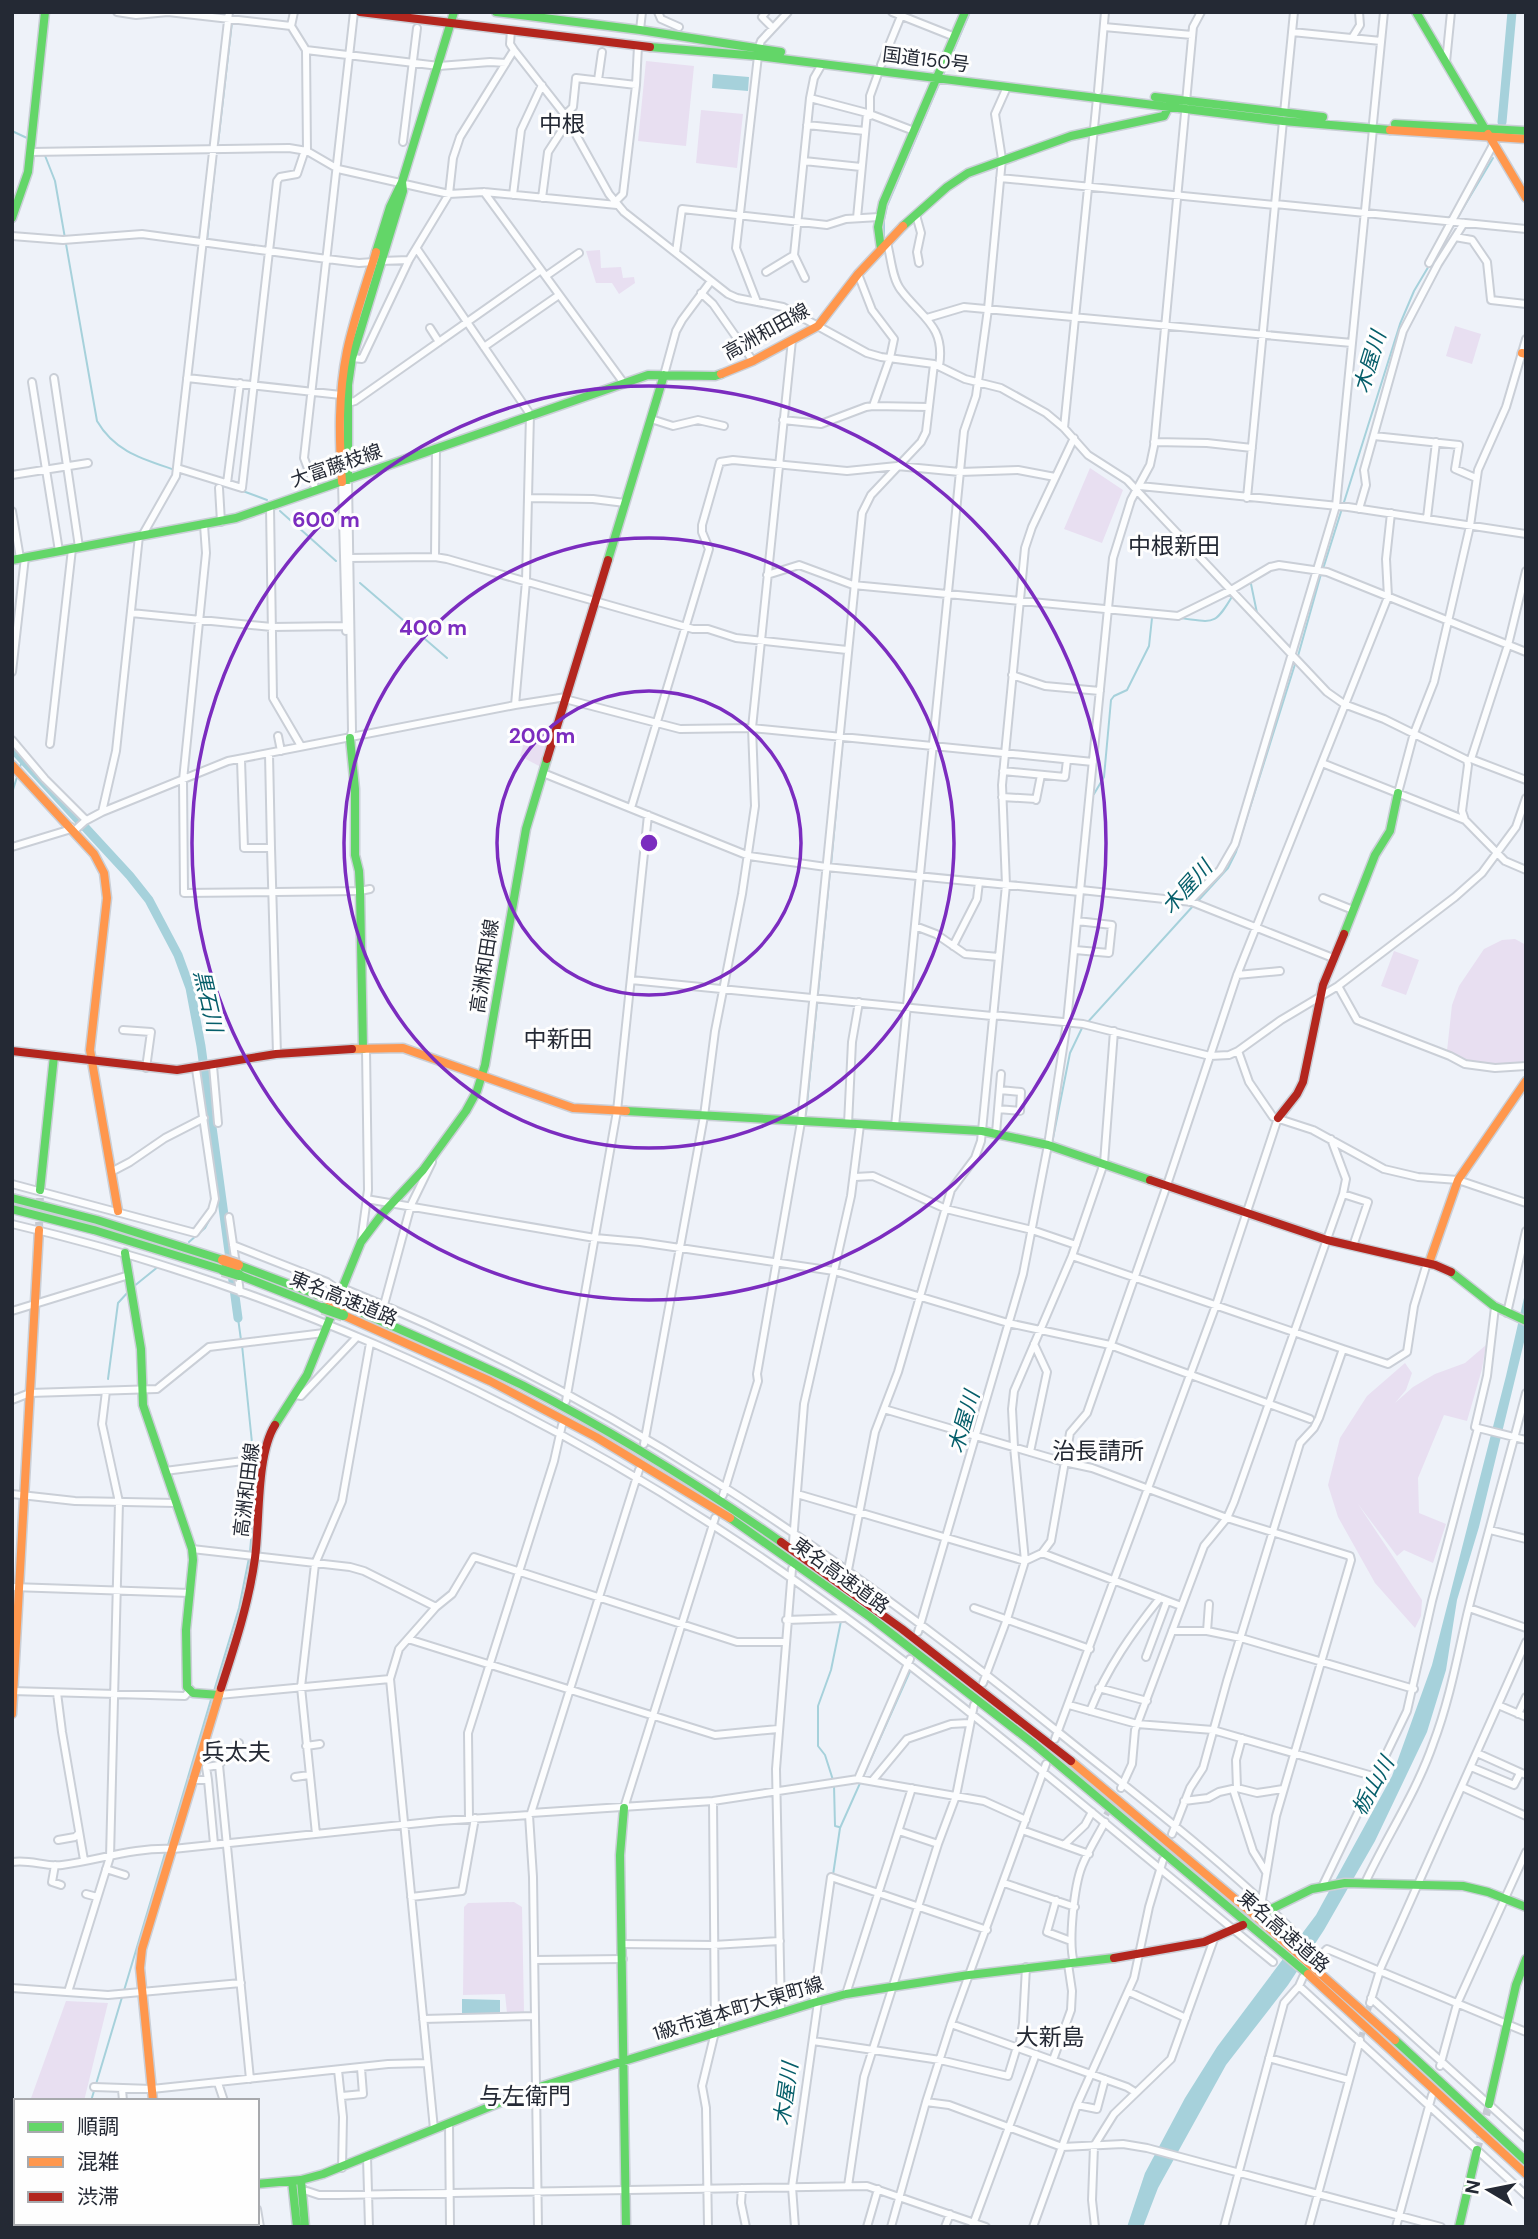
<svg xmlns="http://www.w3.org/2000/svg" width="1538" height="2239" viewBox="0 0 1538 2239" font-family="'DM Sans','Noto Sans JP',sans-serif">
<rect width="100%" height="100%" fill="#eef2f9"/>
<path fill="#e8dff1" d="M646,61L694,66L686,146L638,141Z
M701,110L743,114L737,168L696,163Z
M600,250L601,268L621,267L623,278L634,277L635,283L619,294L612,283H596L586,251Z
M1455,326L1481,334L1472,364L1446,356Z
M1090,468L1123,490L1102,543L1064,529Z
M529,726L551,734L541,767L520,756Z
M1515,939L1526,945V1062C1491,1066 1478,1068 1447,1051L1452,1005L1459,986L1484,949L1502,940Z
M1394,951L1419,960L1406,995L1381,986Z
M1486,1345L1482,1369L1467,1421L1444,1415L1418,1478L1419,1513L1446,1524L1433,1563L1404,1550L1397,1556L1358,1504L1422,1600L1421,1616L1415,1628L1375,1583L1338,1517L1328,1485L1340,1438L1367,1396L1405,1363L1412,1373L1406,1390L1395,1403L1413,1387L1435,1374L1465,1363Z
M514,1902L522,1907L524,2012L507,2013L505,1994L463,1995L464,1907L468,1903Z
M66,2001L108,2003L84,2101H30Z"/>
<path fill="#a6d1db" d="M713,74L749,77L748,91L712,88Z
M1526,1289V1334L1479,1527L1457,1600L1446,1670L1427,1732L1375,1841L1324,1930L1288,1985L1226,2065L1158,2188L1143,2227H1127L1145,2173L1185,2098L1217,2047L1316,1915L1392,1776L1432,1665L1506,1376Z
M462,1999L500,2000V2013H462Z"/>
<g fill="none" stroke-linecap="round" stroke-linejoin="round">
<path stroke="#a6d1db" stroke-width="2" d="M943,75L970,12
M12,131L27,138
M218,143L232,22
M44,153L55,181L97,421C115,452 143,459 175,470
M1456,220L1493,158
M207,240L216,157
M884,242V220L887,206L939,84
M193,350L205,249
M926,439L930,426L933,400
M240,490L267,500
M280,511L336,561
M1276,569H1288
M1323,569L1400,324L1414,291L1430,264
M360,583L447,658
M1251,584L1257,613
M1179,618C1214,622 1214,627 1233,595
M1298,656L1321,574
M20,767L22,761
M12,793L17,777
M1094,794L1104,777L1111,700L1114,696L1127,690L1149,646L1152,618
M831,865L846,704
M1197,902L1228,868L1236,852L1296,661
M1086,1024L1193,906
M806,1114L830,871
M1052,1143L1070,1053L1082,1028
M1038,1212L1051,1149
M189,1242L205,1228L221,1198
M133,1287L159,1266
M238,1318L241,1340
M242,1345L256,1482L250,1552
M108,1379L118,1303L129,1291
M924,1623L948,1541
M214,1691L239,1608L249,1558
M833,1780L825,1755L818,1746V1706L831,1670L841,1621
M834,1785L835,1826L839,1827
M168,1845L212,1696
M833,1875L840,1828L911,1669
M91,2101L166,1850
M790,2197L791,2212
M31,2227L34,2223"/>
<path stroke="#a6d1db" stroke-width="9" d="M1502,122L1512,12
M12,748L130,876L149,900L178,955L190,988L201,1046L238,1318"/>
<path stroke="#c6cad2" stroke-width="6" stroke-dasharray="6 3" stroke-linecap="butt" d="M1106,1815L1121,1788
M1361,2038L1370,2003"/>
<path stroke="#c6cad2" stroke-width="8" stroke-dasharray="8 4" stroke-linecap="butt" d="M39,1230L40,1190
M1477,2150L1489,2104"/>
<g stroke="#cacfd7" stroke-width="10">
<path id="street" d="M117,12L136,15L168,12L291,26
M294,12L291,26L306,50L307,151
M658,12L661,19L679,27
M766,12L762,17L773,28
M892,12L955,37
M1104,27L1192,35
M511,30L510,44L514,50L565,115L609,194L624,212L728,294L737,298L783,307L867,353L881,357L934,364L965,379L1001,388L1046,413L1064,428L1088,455L1127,480L1327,692L1344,704L1384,719L1467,760L1468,765L1462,811L1465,820L1505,861L1526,870
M640,30L642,12
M1292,32L1381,41
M1352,38L1360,25L1359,12
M758,49L761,41L788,12
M306,50L439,66L490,62L506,63
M1446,62L1451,12
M881,65L901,16
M598,80L602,52
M1098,91L1105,12
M810,98L867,113L914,131
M1284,113L1294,12
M565,115L573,107L576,78L636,85
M870,116V96L879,71
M1373,123L1384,12
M807,125L865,131
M403,142L417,28
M30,152L289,148L307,151L338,169L449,194L484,192L617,205
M804,161L861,167
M1000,178L1275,205
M484,192L623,382
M513,195L521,130L542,85
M542,198L548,152L568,121
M615,202L623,194L636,85L638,46
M1275,204L1526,229
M916,215L921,233L917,252L919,263
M857,218L867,113
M12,236L63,240L142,234L327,259L359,263L374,262
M1455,237L1472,240L1487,262L1491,300L1526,304
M887,243C891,257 892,279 901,290C921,317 946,326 939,366
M417,249L530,414L526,581L515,705
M676,252L682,209L827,225L846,219L879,217
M381,261L409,260
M1429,263L1493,145
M766,272L794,255
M858,274L872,310L894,339L890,358L873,406L929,407
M546,276L579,253
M805,278L794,255L810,98L814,78L822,64
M701,293L713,304L753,361
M757,302L736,248L758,56
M927,318L964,307L1352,343
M430,328L439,342
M484,347L559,295
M352,358L362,359L409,260L449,194L453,158L460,137L514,50
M664,375L676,331L682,320L711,281
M54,378L79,547
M187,378L341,395
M32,382L59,551
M348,403L355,401L541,270
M651,419L673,426L698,420L724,426
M783,420L821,424L866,407L873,406
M1064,428L1097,98
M1374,436L1459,445L1455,469L1476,478
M1154,442L1207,443L1252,448
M177,468L242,488L277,181L280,177L297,174L305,150
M12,475L88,463
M348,480L352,731L350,738
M342,482L346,631
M227,483L240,383
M1140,486L1348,507L1526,534
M219,488L221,522
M316,490L304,458L354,12
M528,498L593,499L625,503
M1247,498L1283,121
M270,507L273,698L301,746
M1359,509L1366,485L1364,470L1403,331L1438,264L1464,223
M12,511L20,558
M1427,518L1436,442
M204,525L206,553L183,780L184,893L360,891L370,889
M142,536L176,476L229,12
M435,557L436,448
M349,558L435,557L447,559L693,629H708L736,638L847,650
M1526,571L1508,645L1471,759L1526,780
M767,575L799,565L853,585L1178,616L1231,590L1270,567L1279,565L1327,572L1526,652
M131,613L272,627L346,626
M12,672L25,557
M1012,675L1045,686L1100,691
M565,699L680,729L752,728L1093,762
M278,736L281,751
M12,740L45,779L86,820
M50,744L72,549
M241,760L244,848H271L269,754
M1322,763L1465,820
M1003,771L1065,777L1067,760
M543,773L749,856L826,867L1080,892
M1398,793L1414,733L1434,682L1470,526L1478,470L1506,407L1526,339
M1002,797L1036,799
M1036,800L1041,775
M631,808L709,549L702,532V525L720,462L733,460L847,471L897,466L960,472L1018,470L1055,477
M102,812L116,751L139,536
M74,831L85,821L102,812L228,761L515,705L566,697
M12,847L68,830L71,827
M271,848L277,1054
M1081,890L1192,902L1333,958
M1323,898L1353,910
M1189,902L1220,870L1235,844L1336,506L1373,129
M915,926L936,934L965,954L999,957
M953,946L977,899L979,882
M1075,950L1109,953L1112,925L1077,921
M1237,975L1280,971
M631,980L992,1016
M1338,986L1357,1020L1450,1056L1465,1064L1495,1068L1526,1066
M993,1015L1083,1024L1210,1056L1229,1055L1238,1051L1281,1020L1338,986L1455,897L1482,873L1516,827L1526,798
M123,1030L151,1032L146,1068
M1238,1051L1249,1082L1273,1117L1313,1130L1384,1169L1418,1177L1458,1180L1526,1203
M213,1066L218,1123
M998,1109L1020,1111L1021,1092L1000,1090
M848,1124L852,1042L859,1002
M895,1126L964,431L976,396L988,309L1002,159L995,114L1007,87
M996,1133L1001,1074
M111,1172L130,1162L165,1138L204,1118
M855,1177L873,1176L946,1209L1032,1230L1076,1245
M12,1184L195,1233L212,1210L215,1199L196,1069
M1343,1194L1368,1202L1353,1246
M366,1199L595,1238L640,1242L834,1271L1008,1323L1110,1345L1310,1419
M229,1217L240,1292
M12,1224C260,1282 498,1386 711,1524C911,1653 1089,1812 1273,1962
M361,1242L368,1190L366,1049
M233,1245L327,1282L340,1291
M1072,1256L1343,1349
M342,1288C609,1395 835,1551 1057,1731C1136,1795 1218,1857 1291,1929
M384,1305L411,1205L432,1162
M12,1311L129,1275
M1507,1313L1526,1231
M296,1395L301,1396L357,1337
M12,1400L30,1393L157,1389L209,1347L324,1333
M566,1401L617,1111L648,815
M884,1409L1064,1462L1092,1468L1227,1518L1350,1556L1351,1560L1276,1816L1262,1900
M1478,1428L1526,1440
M644,1444L704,1116L715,1031L742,894L755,806L752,728L792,340
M1030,1452L1047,1372L1034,1344
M165,1471L251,1460
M12,1494L75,1501L176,1503
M797,1494L1025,1561L1042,1553L1051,1541L1070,1433L1087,1413L1167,1185L1237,975L1388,597L1386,559L1391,513
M723,1495L758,1381L757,1374L801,1122L862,513L871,495L921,442L926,432L934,364
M1490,1530L1526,1539
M793,1542L804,1404L851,1196L860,1125
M192,1549L350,1567L364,1571L436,1607
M1042,1553L1181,1606
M848,1570L875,1432L898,1372L951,1190L975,1158L981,1141L1006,885L1002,785L1025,548L1032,527L1074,438
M12,1587L190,1593
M974,1608L1090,1649
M1469,1608L1526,1628
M786,1620L844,1618
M1172,1631H1207L1241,1638L1414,1689
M1207,1631L1209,1604
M918,1632L1023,1274L1048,1145L1067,1022L1113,558L1131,500L1150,465L1154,446L1193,27L1201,12
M408,1639L715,1735L778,1729
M1146,1657L1167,1601
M983,1683L1007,1619L1025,1561L1014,1447L1012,1409L1014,1391L1072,1256L1104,1163L1114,1031
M1099,1688L1147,1701
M12,1691L185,1696L189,1691
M57,1693L62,1732L84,1860
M219,1695L390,1679
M1069,1705L1137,1724L1213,1730L1376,1777
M1498,1705L1526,1717
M1090,1711C1107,1668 1132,1633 1160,1598
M1518,1714L1526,1697
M1055,1739L1216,1305L1278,1118
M306,1746L320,1744
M1477,1753L1526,1775
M219,1765L239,1743
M207,1767L219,1765L250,2079
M1471,1767L1514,1785L1520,1773
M295,1777L309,1775
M858,1779L910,1659
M192,1780H208L206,1767
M208,1780L214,1844
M873,1780L907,1739L951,1724L969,1723
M1462,1787L1526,1816
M1121,1788L1132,1764L1135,1730L1204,1546L1227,1518L1234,1502L1343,1194L1346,1179L1331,1139
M1237,1788L1236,1760L1242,1738
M1233,1789L1253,1851L1266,1872
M1184,1801L1208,1798L1219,1792L1237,1788L1257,1793L1283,1789
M624,1808L715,1518
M531,1813L639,1470
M529,1815L533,1877L538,2227
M469,1818L468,1733L554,1461L562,1425
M1022,1830L1089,1854
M899,1831L938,1844
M316,1834L301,1687L315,1564L342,1501L370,1343
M1172,1834L1190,1788L1203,1768L1227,1681L1300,1443L1314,1428L1319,1418L1343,1349L1388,1364L1407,1352L1414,1306L1427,1263
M58,1840L75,1837L79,1833
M1064,1845L1085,1825L1092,1812
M12,1862C30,1859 45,1867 62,1865C99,1860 135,1847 173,1849L439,1821L529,1815L531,1813L713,1801L858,1779L984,1801L1026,1820
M55,1865L52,1882L61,1885
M106,1869L125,1875
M1004,1883L1075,1907
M1365,1883C1387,1836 1416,1793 1433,1744C1449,1702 1457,1659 1467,1615C1485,1541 1507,1467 1526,1393
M1323,1885L1407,1711L1432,1601L1478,1428L1475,1427L1487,1376L1495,1307
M86,1894L97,1897
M411,1897L462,1891L475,1818
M1056,1900L1047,1932L1071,1941
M622,1944L713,1945L780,1941
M535,1960L623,1959
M1316,1960L1327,1949L1526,2032
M1074,1963C1068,1943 1074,1886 1082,1866C1088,1851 1097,1837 1105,1822
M1299,1986L1526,2195
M12,1988L108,1995L241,1983
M68,1992L110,1857L119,1502L102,1424L106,1391
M1129,1992L1186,2018
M846,1994L912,1788
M1371,1998L1526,2138
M813,2003L831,1877L987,1930
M1370,2003L1381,1967L1526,1642
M781,2012L776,1769L792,1569
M423,2019L534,2016
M951,2024L1127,2087L1135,2092
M813,2041L940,2060L1008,2076L1017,2047
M1019,2048L1023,2023L1026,1967
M1269,2058L1349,2080
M1053,2060L1071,2010L1072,1991L1068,1964
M1440,2066L1457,2004L1526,1852
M338,2070L343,2117L342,2168
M218,2083L224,2101
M94,2087L152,2089L388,2064L427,2063
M122,2089L123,2101
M342,2096L363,2094L361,2068
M926,2102L949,2105L1062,2147L1123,2144L1147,2148L1441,2227
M1077,2105L1097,2109L1105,2079
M449,2123L450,2227
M434,2129L390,1679L399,1649L436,1607L452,1594L474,1557L737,1642H785
M367,2157L369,2227
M848,2186L864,2077L938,1844L956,1796L974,1705
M742,2188L741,2203L746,2227
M307,2191L319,2195H338L867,2186L986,2227
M12,2192L16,2194
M12,2207L16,2199
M257,2209L260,2227
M26,2227L29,2223
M103,2227V2223
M708,2227L706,2108L702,2086L715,2032L713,1801
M795,2227L792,2187L818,2002
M867,2227L878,2189
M891,2227L926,2102L951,2024L1046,1764
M945,2227L950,2214
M972,2227L1036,2054
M1033,2227L1077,2105L1134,1978L1149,1907L1163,1860
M1095,2227L1092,2200L1094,2146L1114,2114L1171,2059L1214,1939
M1224,2227L1284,2003L1299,1986L1303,1977
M1309,2227L1360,2040
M1396,2227L1432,2095"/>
</g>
<g stroke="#cacfd7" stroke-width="11">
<path id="fast" d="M496,12L640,30L781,52
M1416,12L1485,129
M650,47L758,56L1283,121L1390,130
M1155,97L1323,117
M1395,124L1526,131
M12,218L28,172L45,12
M903,226L947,187L968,173L1071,136L1164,116L1169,106
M881,249L878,227L883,203L965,12
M376,252L390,207L402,182L454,12
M348,480V385L352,358L403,191L402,182
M12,560L236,518L648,375L715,376L721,374
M608,560L664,375
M350,738L355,789V855L359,871L360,891L363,1049
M1344,934L1375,855L1390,831L1398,793
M626,1111L982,1131L1048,1145L1150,1180
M40,1190L54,1056
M12,1198L97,1220L223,1260
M12,1209L94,1230L223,1270
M125,1253L141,1349L143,1405L192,1549L193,1560L186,1630L187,1687L193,1693L219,1695
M238,1265L328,1299
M1451,1272L1494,1306L1526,1321
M239,1275L323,1308
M347,1306C406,1332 464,1357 522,1385C612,1431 699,1485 781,1542
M275,1425L307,1375L361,1242L383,1213L423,1170L466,1111L477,1091L485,1065L526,829L547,759
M730,1518L870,1617L1034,1744L1308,1974
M624,1808L620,1855L626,2227
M1263,1913L1312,1889L1345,1883L1463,1886L1488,1892L1526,1907
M1395,2040L1526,2161
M1489,2104L1516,1985L1526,1959
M12,2130L16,2131
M301,2180L305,2227
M292,2181L297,2227
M257,2184L301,2180L323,2174L536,2088L813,2003L846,1994L969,1975L1114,1958
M190,2223L191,2227
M1459,2227L1477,2150"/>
</g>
<g stroke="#cacfd7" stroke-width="11">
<path id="slow" d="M1390,130L1526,139
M1488,134L1526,198
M1522,353L1526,354
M721,374L753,361L818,326L858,274L903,226
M342,482C339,438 338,395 347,351C354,318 366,285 376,252
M12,765L94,854L104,873L107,898L90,1050L118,1211
M352,1049L403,1048L573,1108L626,1111
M1429,1263L1458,1180L1526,1081
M343,1315L490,1381L596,1437L730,1518
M12,1714L39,1230
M1071,1761L1253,1914L1395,2040
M1308,1974L1526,2174
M153,2101L140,1968L142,1949L221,1688"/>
</g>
<g stroke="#cacfd7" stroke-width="11">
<path id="jam" d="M360,12L650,47
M547,759L608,560
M12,1051L177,1070L276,1054L352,1049
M1278,1118L1297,1094L1303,1082L1323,985L1344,934
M1150,1180L1327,1240L1435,1265L1451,1272
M781,1542L902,1629L1071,1761
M221,1688C235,1645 249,1602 255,1558C260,1521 256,1455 275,1425
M1114,1958L1204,1942L1243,1925"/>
</g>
<use href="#street" stroke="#fcfdfe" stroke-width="6"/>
<use href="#fast" stroke="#63d668" stroke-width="8"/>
<use href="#slow" stroke="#ff974d" stroke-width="8"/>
<use href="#jam" stroke="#b3261e" stroke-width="8"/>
<g stroke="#cdcfd4" stroke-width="14" stroke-linecap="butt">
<path id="fast-bridge" d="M223,1270L239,1275
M323,1308L343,1315"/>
</g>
<g stroke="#cdcfd4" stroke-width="14" stroke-linecap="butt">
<path id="slow-bridge" d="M223,1260L238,1265
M328,1299L347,1306"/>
</g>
<use href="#fast-bridge" stroke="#63d668" stroke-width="10"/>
<use href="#slow-bridge" stroke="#ff974d" stroke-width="10"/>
</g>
<g fill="none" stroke="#7b2cbf" stroke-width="3.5">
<circle cx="649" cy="843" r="152"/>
<circle cx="649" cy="843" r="305"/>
<circle cx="649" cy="843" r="457"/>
</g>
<g text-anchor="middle" stroke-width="6" stroke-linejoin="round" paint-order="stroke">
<g font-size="19" fill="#242934" stroke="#fefefe">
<text transform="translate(926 59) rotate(7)" y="7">国道150号</text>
<text transform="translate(766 331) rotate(-29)" y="7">高洲和田線</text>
<text transform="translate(336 465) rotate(-19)" y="7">大富藤枝線</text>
<text transform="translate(484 966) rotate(-81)" y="7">高洲和田線</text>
<text transform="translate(344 1298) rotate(22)" y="7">東名高速道路</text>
<text transform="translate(246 1490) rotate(-83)" y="7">高洲和田線</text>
<text transform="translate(841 1575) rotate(36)" y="7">東名高速道路</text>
<text transform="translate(1284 1931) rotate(41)" y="7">東名高速道路</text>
<text transform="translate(738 2008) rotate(-17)" y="7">1級市道本町大東町線</text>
</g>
<g font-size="21" font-style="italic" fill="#055e6a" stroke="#fefefe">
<text transform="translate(1370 362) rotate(-73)" y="7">木屋川</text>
<text transform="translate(1187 887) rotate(-48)" y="7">木屋川</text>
<text transform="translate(208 1001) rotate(77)" y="7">黒石川</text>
<text transform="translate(964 1422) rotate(-74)" y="7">木屋川</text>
<text transform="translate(1373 1786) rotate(-61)" y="7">栃山川</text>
<text transform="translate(786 2094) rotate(-82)" y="7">木屋川</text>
</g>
<g font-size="23" fill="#242934" stroke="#fefefe">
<text x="562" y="132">中根</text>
<text x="1174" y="554">中根新田</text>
<text x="558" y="1047">中新田</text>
<text x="1098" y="1459">治長請所</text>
<text x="236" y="1760">兵太夫</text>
<text x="1050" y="2045">大新島</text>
<text x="525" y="2104">与左衛門</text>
</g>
</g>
<circle cx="649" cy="843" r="10" fill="#7b2cbf" stroke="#fefefe" stroke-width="3.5"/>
<g font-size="21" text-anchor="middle" font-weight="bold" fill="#7b2cbf" stroke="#fefefe" stroke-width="6" stroke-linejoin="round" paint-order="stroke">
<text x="326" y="527">600 m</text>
<text x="433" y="635">400 m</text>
<text x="542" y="743">200 m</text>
</g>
<rect width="1538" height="2239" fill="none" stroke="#242934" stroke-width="28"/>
<rect x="14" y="2099" width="245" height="126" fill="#fefefe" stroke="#a7a9ad" stroke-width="2"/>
<rect x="28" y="2122" width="35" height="10" fill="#63d668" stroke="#a7a9ad" stroke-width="2"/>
<text x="77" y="2134" font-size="21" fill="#242934">順調</text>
<rect x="28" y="2157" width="35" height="10" fill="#ff974d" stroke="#a7a9ad" stroke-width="2"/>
<text x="77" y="2169" font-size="21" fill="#242934">混雑</text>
<rect x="28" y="2192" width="35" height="10" fill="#b3261e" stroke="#a7a9ad" stroke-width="2"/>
<text x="77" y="2204" font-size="21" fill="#242934">渋滞</text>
<g transform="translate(1489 2190) rotate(280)" stroke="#fefefe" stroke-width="5" paint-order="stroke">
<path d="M0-5L12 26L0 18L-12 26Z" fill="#242934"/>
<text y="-10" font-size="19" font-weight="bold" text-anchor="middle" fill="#242934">N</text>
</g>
</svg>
